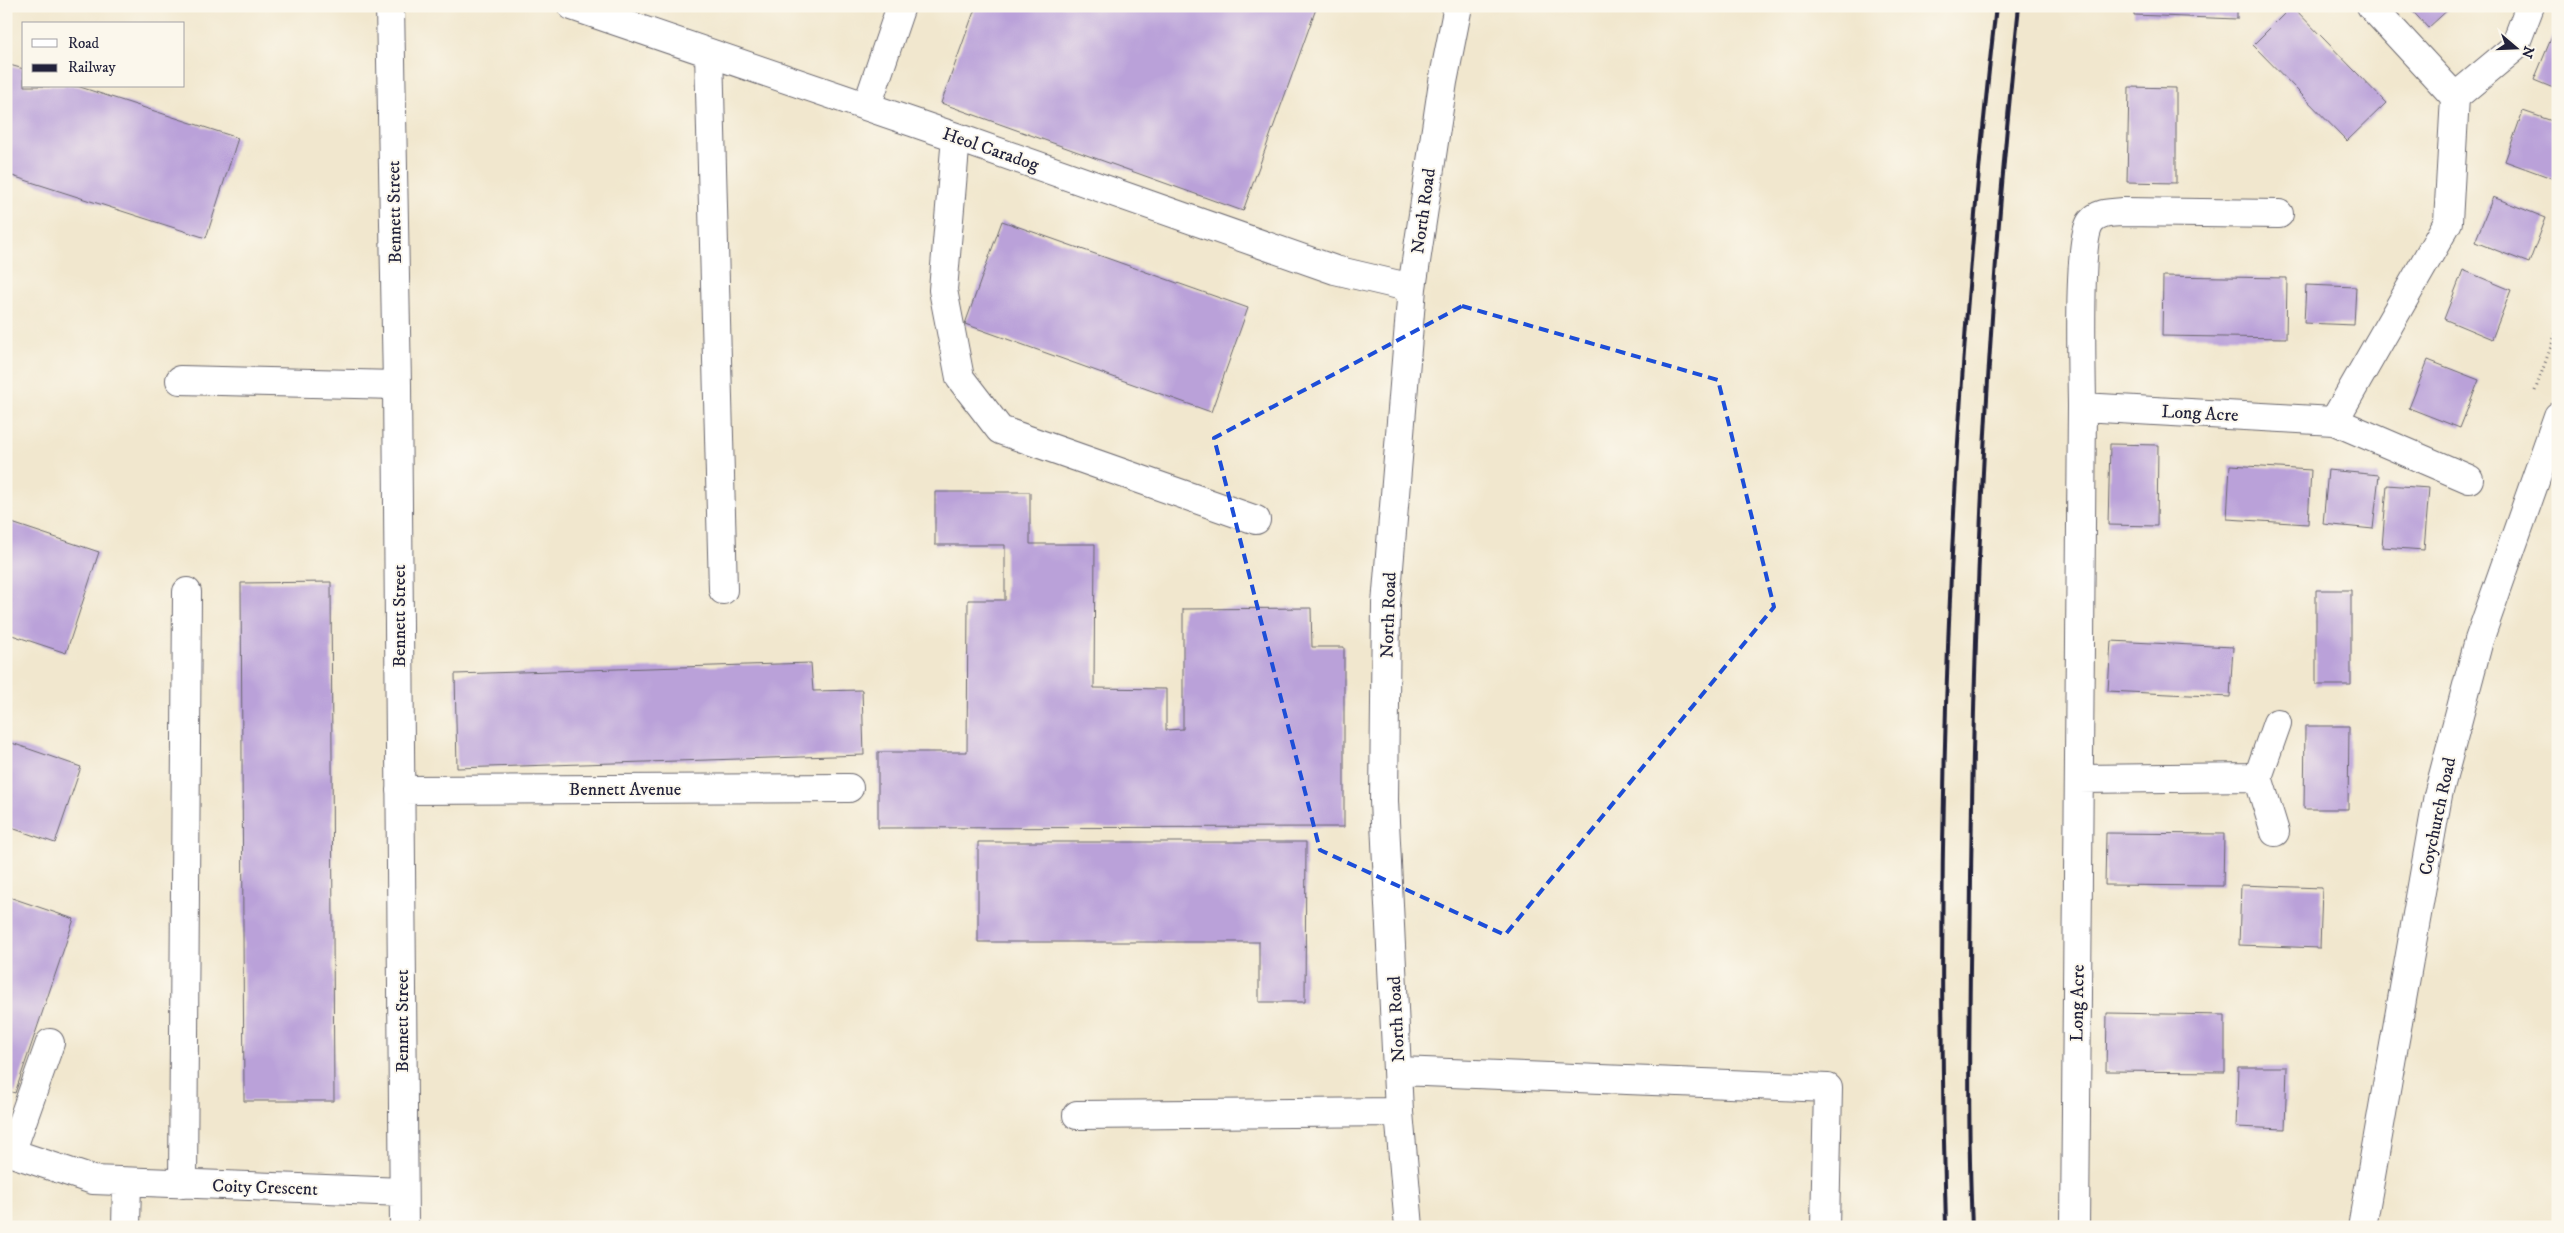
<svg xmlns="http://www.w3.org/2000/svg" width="2564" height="1233" viewBox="0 0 2564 1233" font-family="'IM FELL DW Pica',serif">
<rect width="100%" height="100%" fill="#fbf7ec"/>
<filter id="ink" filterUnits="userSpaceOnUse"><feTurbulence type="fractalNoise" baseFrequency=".02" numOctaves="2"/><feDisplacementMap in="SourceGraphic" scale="10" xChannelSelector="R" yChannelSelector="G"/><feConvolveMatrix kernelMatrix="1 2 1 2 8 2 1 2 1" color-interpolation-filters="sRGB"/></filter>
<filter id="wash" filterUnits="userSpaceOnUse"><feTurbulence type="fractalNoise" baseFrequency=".0096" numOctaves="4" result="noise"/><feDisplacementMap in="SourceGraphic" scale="20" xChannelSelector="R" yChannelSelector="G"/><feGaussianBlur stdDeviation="1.12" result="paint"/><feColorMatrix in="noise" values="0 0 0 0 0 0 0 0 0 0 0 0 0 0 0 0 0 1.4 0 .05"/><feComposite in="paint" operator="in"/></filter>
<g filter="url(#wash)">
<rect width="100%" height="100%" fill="#f1e7ce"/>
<g id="blocks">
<path fill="#baa1d9" d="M976,6H1317L1243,211L941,103Z
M2134,6H2237V19L2134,15Z
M2292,6L2386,103L2347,141L2253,45Z
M2408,6H2452L2428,28Z
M2558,22V90L2534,80Z
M6,64L24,69V86H77L238,138L206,238L6,174Z
M2129,87L2176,88V183L2127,182Z
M2523,111L2558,123L2557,180L2505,161Z
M2493,197L2546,218L2529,263L2475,242Z
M1002,221L1248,308L1211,412L965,324Z
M2463,270L2511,290L2492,339L2444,319Z
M2163,276L2287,278L2286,338L2162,336Z
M2306,285L2356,287L2354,325L2304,323Z
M2428,360L2479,380L2460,428L2409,408Z
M2110,444L2158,445L2157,526L2108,525Z
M2230,465L2311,470L2308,524L2227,519Z
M2328,470L2379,475L2373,529L2323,524Z
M2387,485L2429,488L2424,550L2382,547Z
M935,492H1030V544H1095L1094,688L1166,689V730L1183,729V609L1311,608L1312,647H1344V827L878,828V752H967L968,600H1005V545H935Z
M6,521L99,552L66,653L6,633Z
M331,582L334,1101H244L241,583Z
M2316,590H2351V685H2316Z
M2111,641L2233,647L2230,697L2108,691Z
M811,663L813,691L862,690L864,755L457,768L455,674Z
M2305,726H2349L2348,809H2304Z
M6,741L81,767L55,843L6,826Z
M2106,833L2224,834L2223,886L2105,885Z
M978,842H1306L1305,1002H1259V942H978Z
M2241,885L2322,888L2320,948L2239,945Z
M6,896L74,919L15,1093L6,1090Z
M2107,1013L2225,1015V1072L2106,1071Z
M2238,1067H2287L2285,1129L2236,1127Z"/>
</g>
</g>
<g filter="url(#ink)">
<use href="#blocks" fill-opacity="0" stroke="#6a676e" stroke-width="1"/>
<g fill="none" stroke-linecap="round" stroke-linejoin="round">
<g stroke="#6a676e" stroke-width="30">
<path id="minor" d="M390,6L397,385L404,1227
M572,6L956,137L1335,270L1412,288
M709,53L723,590
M2455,97L2514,48L2530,6
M867,106L901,6
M956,137L943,290L960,378L1000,430L1256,520
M180,380L397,385
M2082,407C2082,376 2077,240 2091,222C2099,212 2111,213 2123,212L2279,214
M2334,421L2469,479
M2079,779L2258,777
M400,790L849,788
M2275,832L2258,777L2277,723
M1399,1071L1828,1088L1825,1227
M1077,1115L1399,1112
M6,1151L93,1180L403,1192
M11,1153L50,1043
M183,1184L187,592
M126,1227L127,1182
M1409,1227L1399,1112L1384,801L1386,604L1412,288L1443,82L1458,6
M2075,1227L2082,407L2334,421L2448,222L2455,97L2371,6"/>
</g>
<g stroke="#6a676e" stroke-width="30">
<path id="major" d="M2362,1227L2438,795L2479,640L2558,416"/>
</g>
<path stroke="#6a676e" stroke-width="3" stroke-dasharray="1 4" stroke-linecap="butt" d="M2535,391L2558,327"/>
<use href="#minor" stroke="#fff" stroke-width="28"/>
<use href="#major" stroke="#fff" stroke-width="28"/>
<path stroke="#22223b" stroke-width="4" d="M1946,1227C1934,820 1950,411 1996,6
M1972,1227C1967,1110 1970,993 1971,877C1974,586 1988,295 2019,6"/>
</g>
</g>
<path fill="none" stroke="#1d4ed8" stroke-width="4" stroke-dasharray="10 6" stroke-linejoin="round" d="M1462,306L1718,380L1774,607L1505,935L1320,850L1214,438Z"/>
<g text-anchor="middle" stroke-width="4" stroke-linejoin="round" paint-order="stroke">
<g font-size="18" fill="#22223b" stroke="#fbf7ec">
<text transform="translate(991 149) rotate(19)" y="6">Heol Caradog</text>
<text transform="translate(1423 211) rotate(-82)" y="6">North Road</text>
<text transform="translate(394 212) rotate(-91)" y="6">Bennett Street</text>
<text transform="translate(2200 413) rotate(3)" y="6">Long Acre</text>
<text transform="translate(1388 615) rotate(-88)" y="6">North Road</text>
<text transform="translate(399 616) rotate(-90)" y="6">Bennett Street</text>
<text x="625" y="795">Bennett Avenue</text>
<text transform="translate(2437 816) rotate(-78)" y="6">Coychurch Road</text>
<text transform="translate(2077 1003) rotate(-89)" y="6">Long Acre</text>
<text transform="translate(1396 1019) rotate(-93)" y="6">North Road</text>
<text transform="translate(402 1021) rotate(-90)" y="6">Bennett Street</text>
<text transform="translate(265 1187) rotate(2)" y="6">Coity Crescent</text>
</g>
</g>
<rect width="2564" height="1233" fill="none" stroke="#fbf7ec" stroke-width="25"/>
<rect x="22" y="22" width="162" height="65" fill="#fbf7ec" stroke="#a4a2a5"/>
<rect x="32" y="39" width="25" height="8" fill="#ffffff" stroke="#a4a2a5"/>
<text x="68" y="48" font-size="15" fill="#22223b">Road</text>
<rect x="32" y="64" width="25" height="8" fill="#22223b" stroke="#a4a2a5"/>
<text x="68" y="72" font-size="15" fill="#22223b">Railway</text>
<g transform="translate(2516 48) rotate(109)" stroke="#fbf7ec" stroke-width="4" paint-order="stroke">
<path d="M0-4L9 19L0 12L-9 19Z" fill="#22223b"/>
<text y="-8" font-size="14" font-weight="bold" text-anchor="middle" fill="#22223b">N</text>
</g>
</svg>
